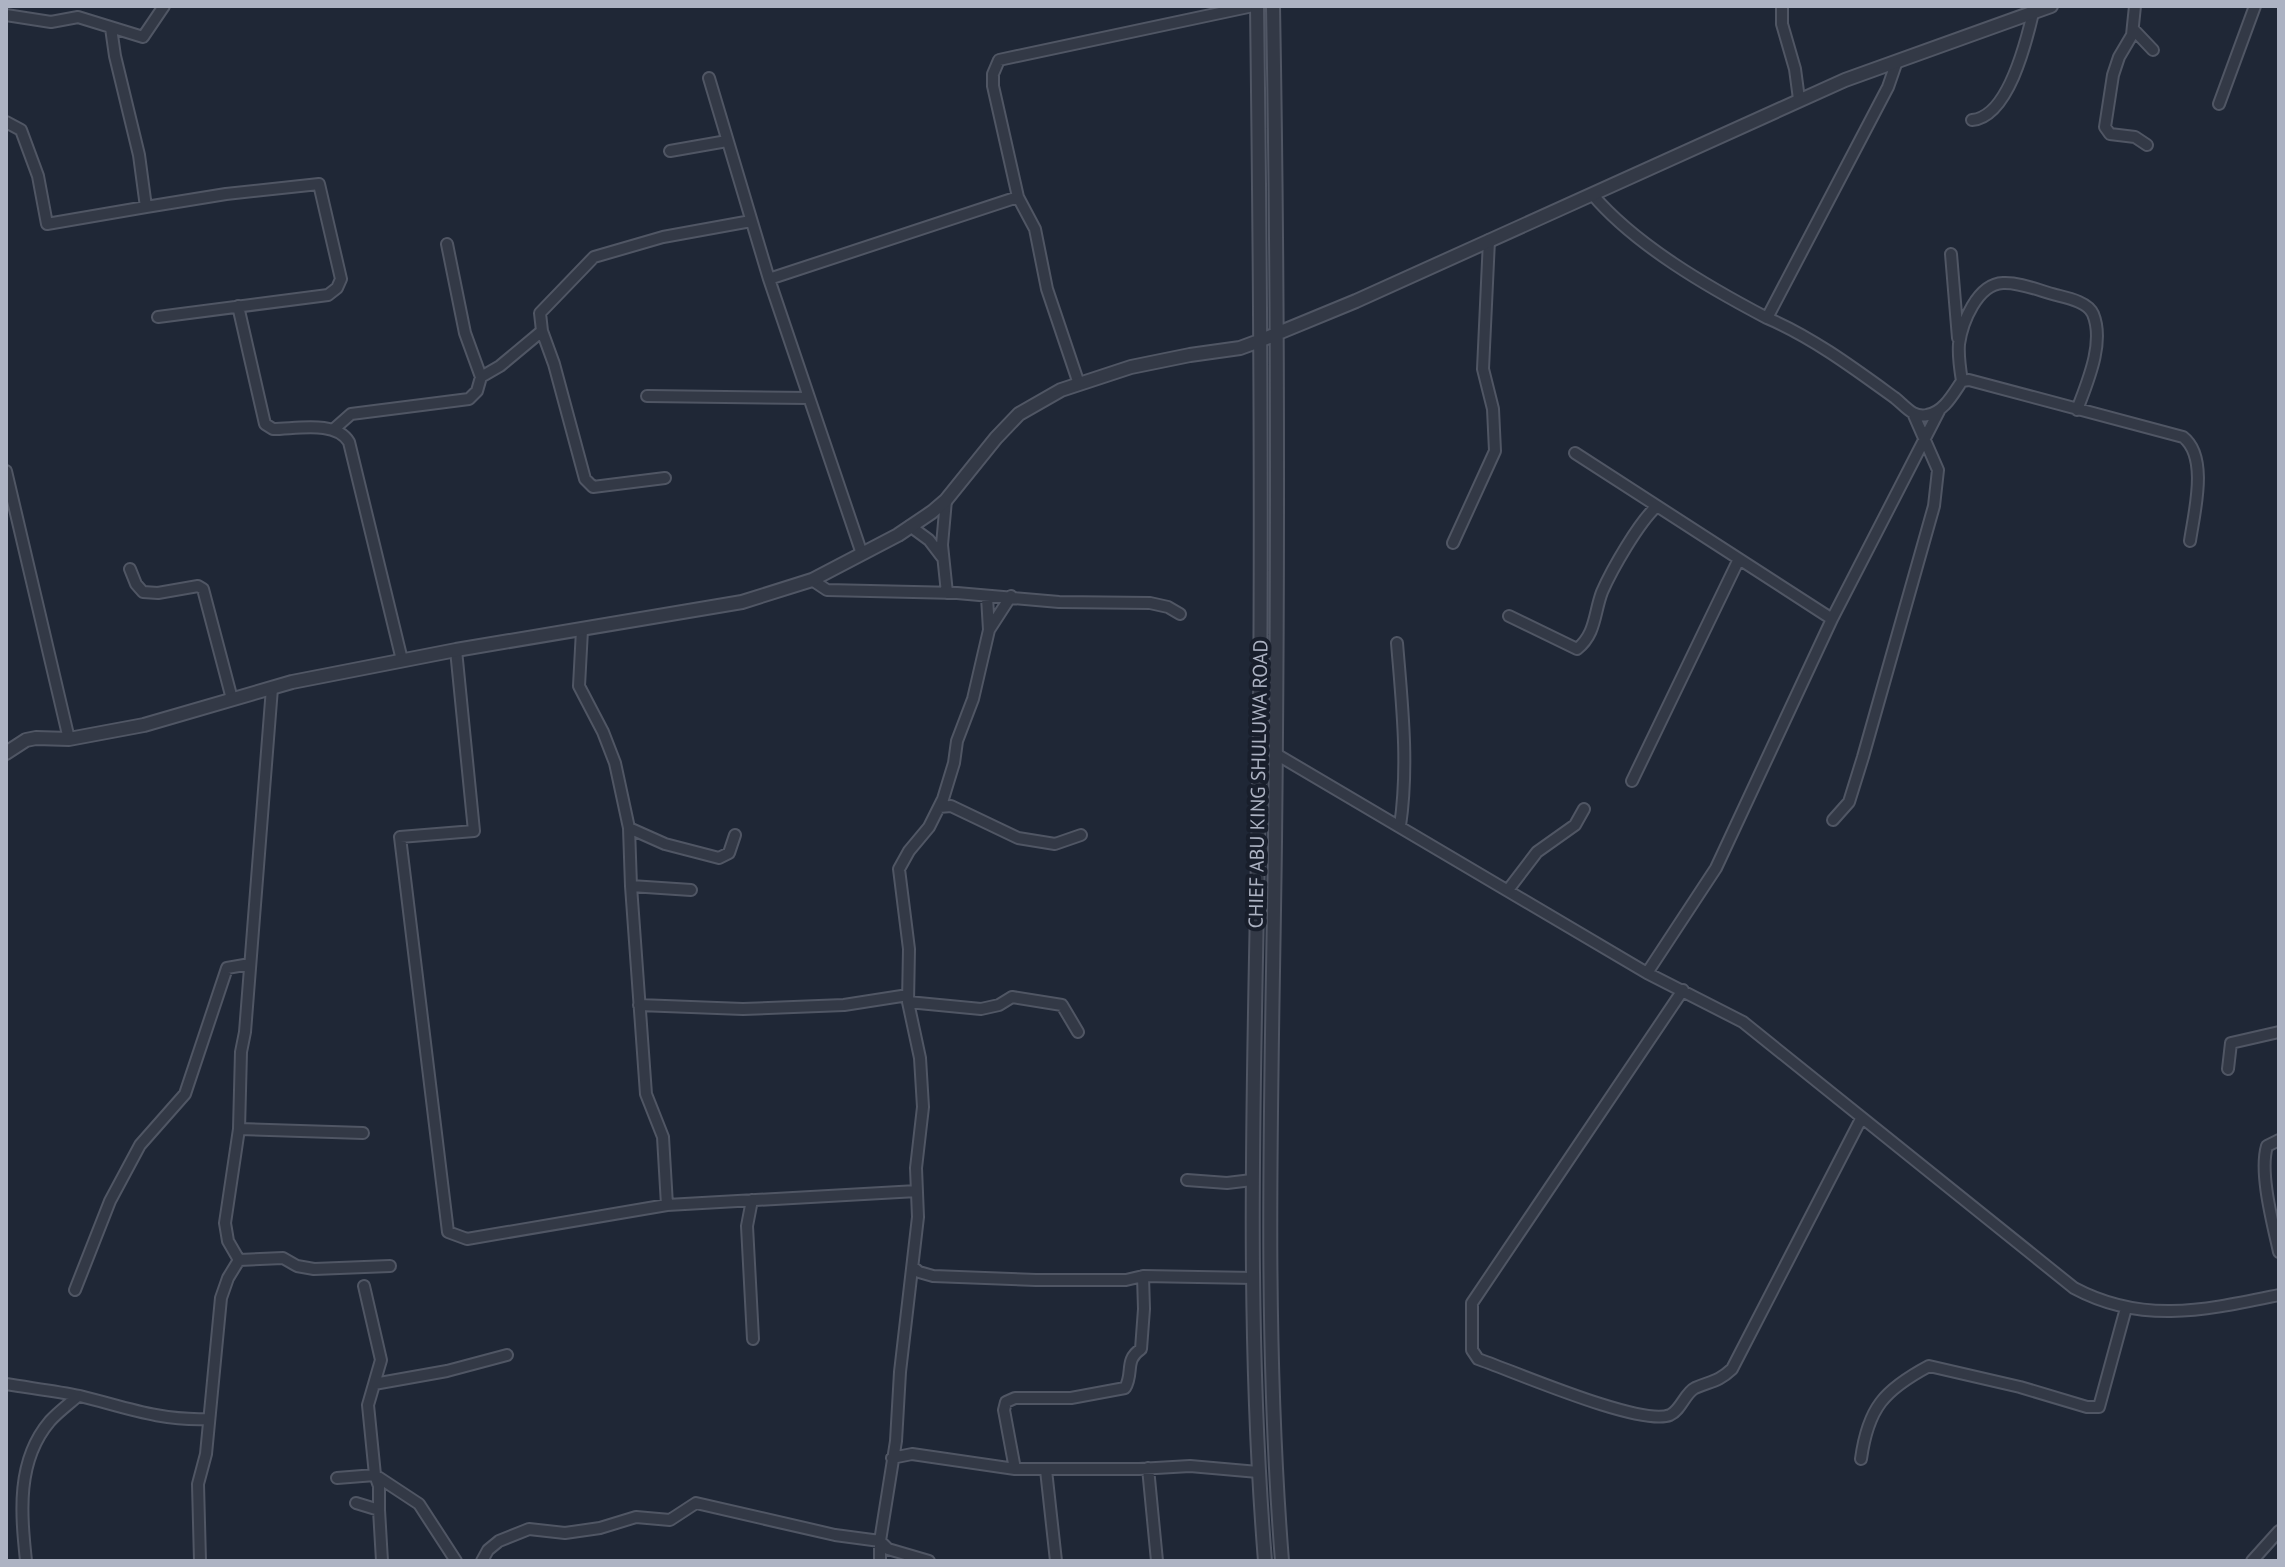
<svg xmlns="http://www.w3.org/2000/svg" width="2285" height="1567" viewBox="0 0 2285 1567" font-family="'PT Sans',sans-serif">
<rect width="100%" height="100%" fill="#1f2736"/>
<g fill="none" stroke-linecap="round" stroke-linejoin="round">
<g stroke="#505664" stroke-width="14">
<path id="minor" d="M1782,6V24L1795,69L1799,99
M2135,6L2132,35L2119,57L2113,75L2105,127L2110,134L2135,137L2147,145
M6,15L51,22L78,17L143,37L164,6
M2134,30L2153,50
M1897,61L1888,87L1767,318C1812,337 1855,369 1895,398C1905,406 1913,418 1927,415C1944,412 1953,394 1962,381L1969,380L2183,437C2209,457 2194,513 2190,541
M709,78L769,279L862,554
M2219,104L2255,6
M1972,120C2008,117 2026,43 2033,13
M6,122L21,130L38,176L47,224L146,207L139,155L115,56L111,28
M670,151L727,141
M1592,194C1635,245 1708,287 1767,318
M146,207L226,194L319,184L341,279L337,288L328,295L158,317
M447,244L465,333L481,377
M1951,254L1958,338
M769,279L1018,197
M238,306L265,424L273,429C296,429 336,420 349,442L402,660
M1962,381C1960,369 1958,357 1959,344C1962,323 1977,284 2003,283C2020,282 2040,291 2056,295C2068,298 2088,302 2093,314C2105,343 2087,383 2077,410
M1079,384L1047,289L1035,229L1018,197L993,86V74L999,60L1253,6
M647,396L809,398
M334,429L351,414L469,399L477,391L481,377L500,366L542,331
M1575,453L1832,619
M6,471L69,739
M665,478L593,487L585,479L554,364L542,331L540,313L594,257L663,237L751,221
M946,500L942,545L947,593
M910,526L929,540L942,557
M1453,543L1495,451L1493,409L1483,369L1489,240
M130,569L136,584L143,592L158,593L198,586L203,589L232,699
M812,580L827,590L957,593L1059,602L1150,603L1168,607L1180,614
M1509,616L1577,649C1596,634 1594,613 1602,592C1612,569 1639,522 1657,506
M582,630L579,686L603,732L615,763L629,828L631,886L646,1094L663,1137L667,1205
M989,630L1011,596
M1397,643C1402,704 1409,765 1400,826
M456,650L474,831L400,837L448,1232L467,1239L667,1205L917,1191
M1276,754L1647,973L1743,1022L2074,1288C2143,1325 2206,1310 2279,1295
M1632,781L1739,559
M939,807L951,806L1018,838L1055,844L1081,835
M1833,820L1849,802L1863,757L1934,506L1938,470L1913,413
M629,828L665,844L719,858L729,853L735,835
M631,886L691,890
M1508,890L1537,852L1575,825L1584,809
M1647,973L1716,868L1832,619L1939,411
M1683,990L1472,1303V1350L1478,1359C1513,1371 1641,1427 1670,1415C1681,1410 1685,1393 1695,1388C1711,1381 1718,1382 1732,1369L1861,1119
M908,1002L981,1009L999,1005L1012,997L1062,1005L1078,1032
M639,1005L743,1009L844,1005L908,995
M2228,1069L2231,1043L2279,1032
M239,1129L363,1133
M2279,1140L2267,1146C2259,1173 2273,1224 2279,1252
M1187,1180L1227,1183L1252,1180
M752,1200L747,1226L753,1339
M239,1260L283,1258L297,1266L314,1269L390,1266
M913,1267L919,1272L933,1276L1036,1280H1126L1143,1276L1254,1278
M364,1286L381,1360L368,1405L375,1475L379,1486V1510
M75,1290L110,1201L140,1145L185,1094L227,968L250,964
M6,1384C30,1388 56,1391 80,1396C125,1407 160,1421 208,1419
M374,1384L447,1371L507,1355
M892,1458L912,1454L1015,1469H1139L1190,1466L1258,1472
M1861,1459C1868,1408 1884,1390 1929,1366L2020,1387L2087,1407H2099L2126,1308
M1148,1468L1157,1561
M1015,1469L1004,1410L1006,1402L1015,1398H1071L1125,1388C1134,1373 1124,1360 1141,1349L1144,1309L1143,1276
M1046,1470L1056,1561
M337,1478L375,1475L419,1504L456,1561
M356,1503L379,1510L382,1561
M26,1561C21,1513 16,1461 50,1421C58,1412 69,1404 78,1396
M200,1561L198,1484L206,1454L221,1298L228,1278L239,1260L228,1241L225,1223L239,1129L241,1052L245,1032L272,688
M482,1561L488,1550L499,1541L529,1529L565,1533L600,1528L636,1517L670,1520L696,1503L835,1535L880,1541L888,1549L929,1561
M880,1561V1541L896,1441L900,1372L918,1217L916,1168L923,1107L920,1058L908,1002L909,949L899,869L909,851L929,827L943,799L954,763L957,741L973,699L989,630L987,597
M2252,1561L2279,1531"/>
</g>
<g stroke="#505664" stroke-width="16">
<path id="tertiary" d="M1257,6C1260,240 1262,475 1260,709C1258,993 1242,1278 1265,1561
M1273,6C1278,285 1278,564 1275,842C1272,1082 1263,1322 1282,1561
M6,753L26,740L36,738L69,739L144,725L292,682L456,650L742,602L812,580L898,535L932,512L946,500L996,438L1019,414L1061,390L1131,367L1190,355L1240,348L1259,341L1356,301L1845,80L2051,6"/>
</g>
<use href="#minor" stroke="#333946" stroke-width="10"/>
<use href="#tertiary" stroke="#333946" stroke-width="12"/>
</g>
<g text-anchor="middle" stroke-width="8" stroke-linejoin="round" paint-order="stroke">
<g font-size="20" fill="#adb3c3" stroke="#181e2b">
<text transform="translate(1258 784) rotate(-89)" y="7">CHIEF ABU KING SHULUWA ROAD</text>
</g>
</g>
<rect width="2285" height="1567" fill="none" stroke="#adb3c3" stroke-width="16"/>
</svg>
